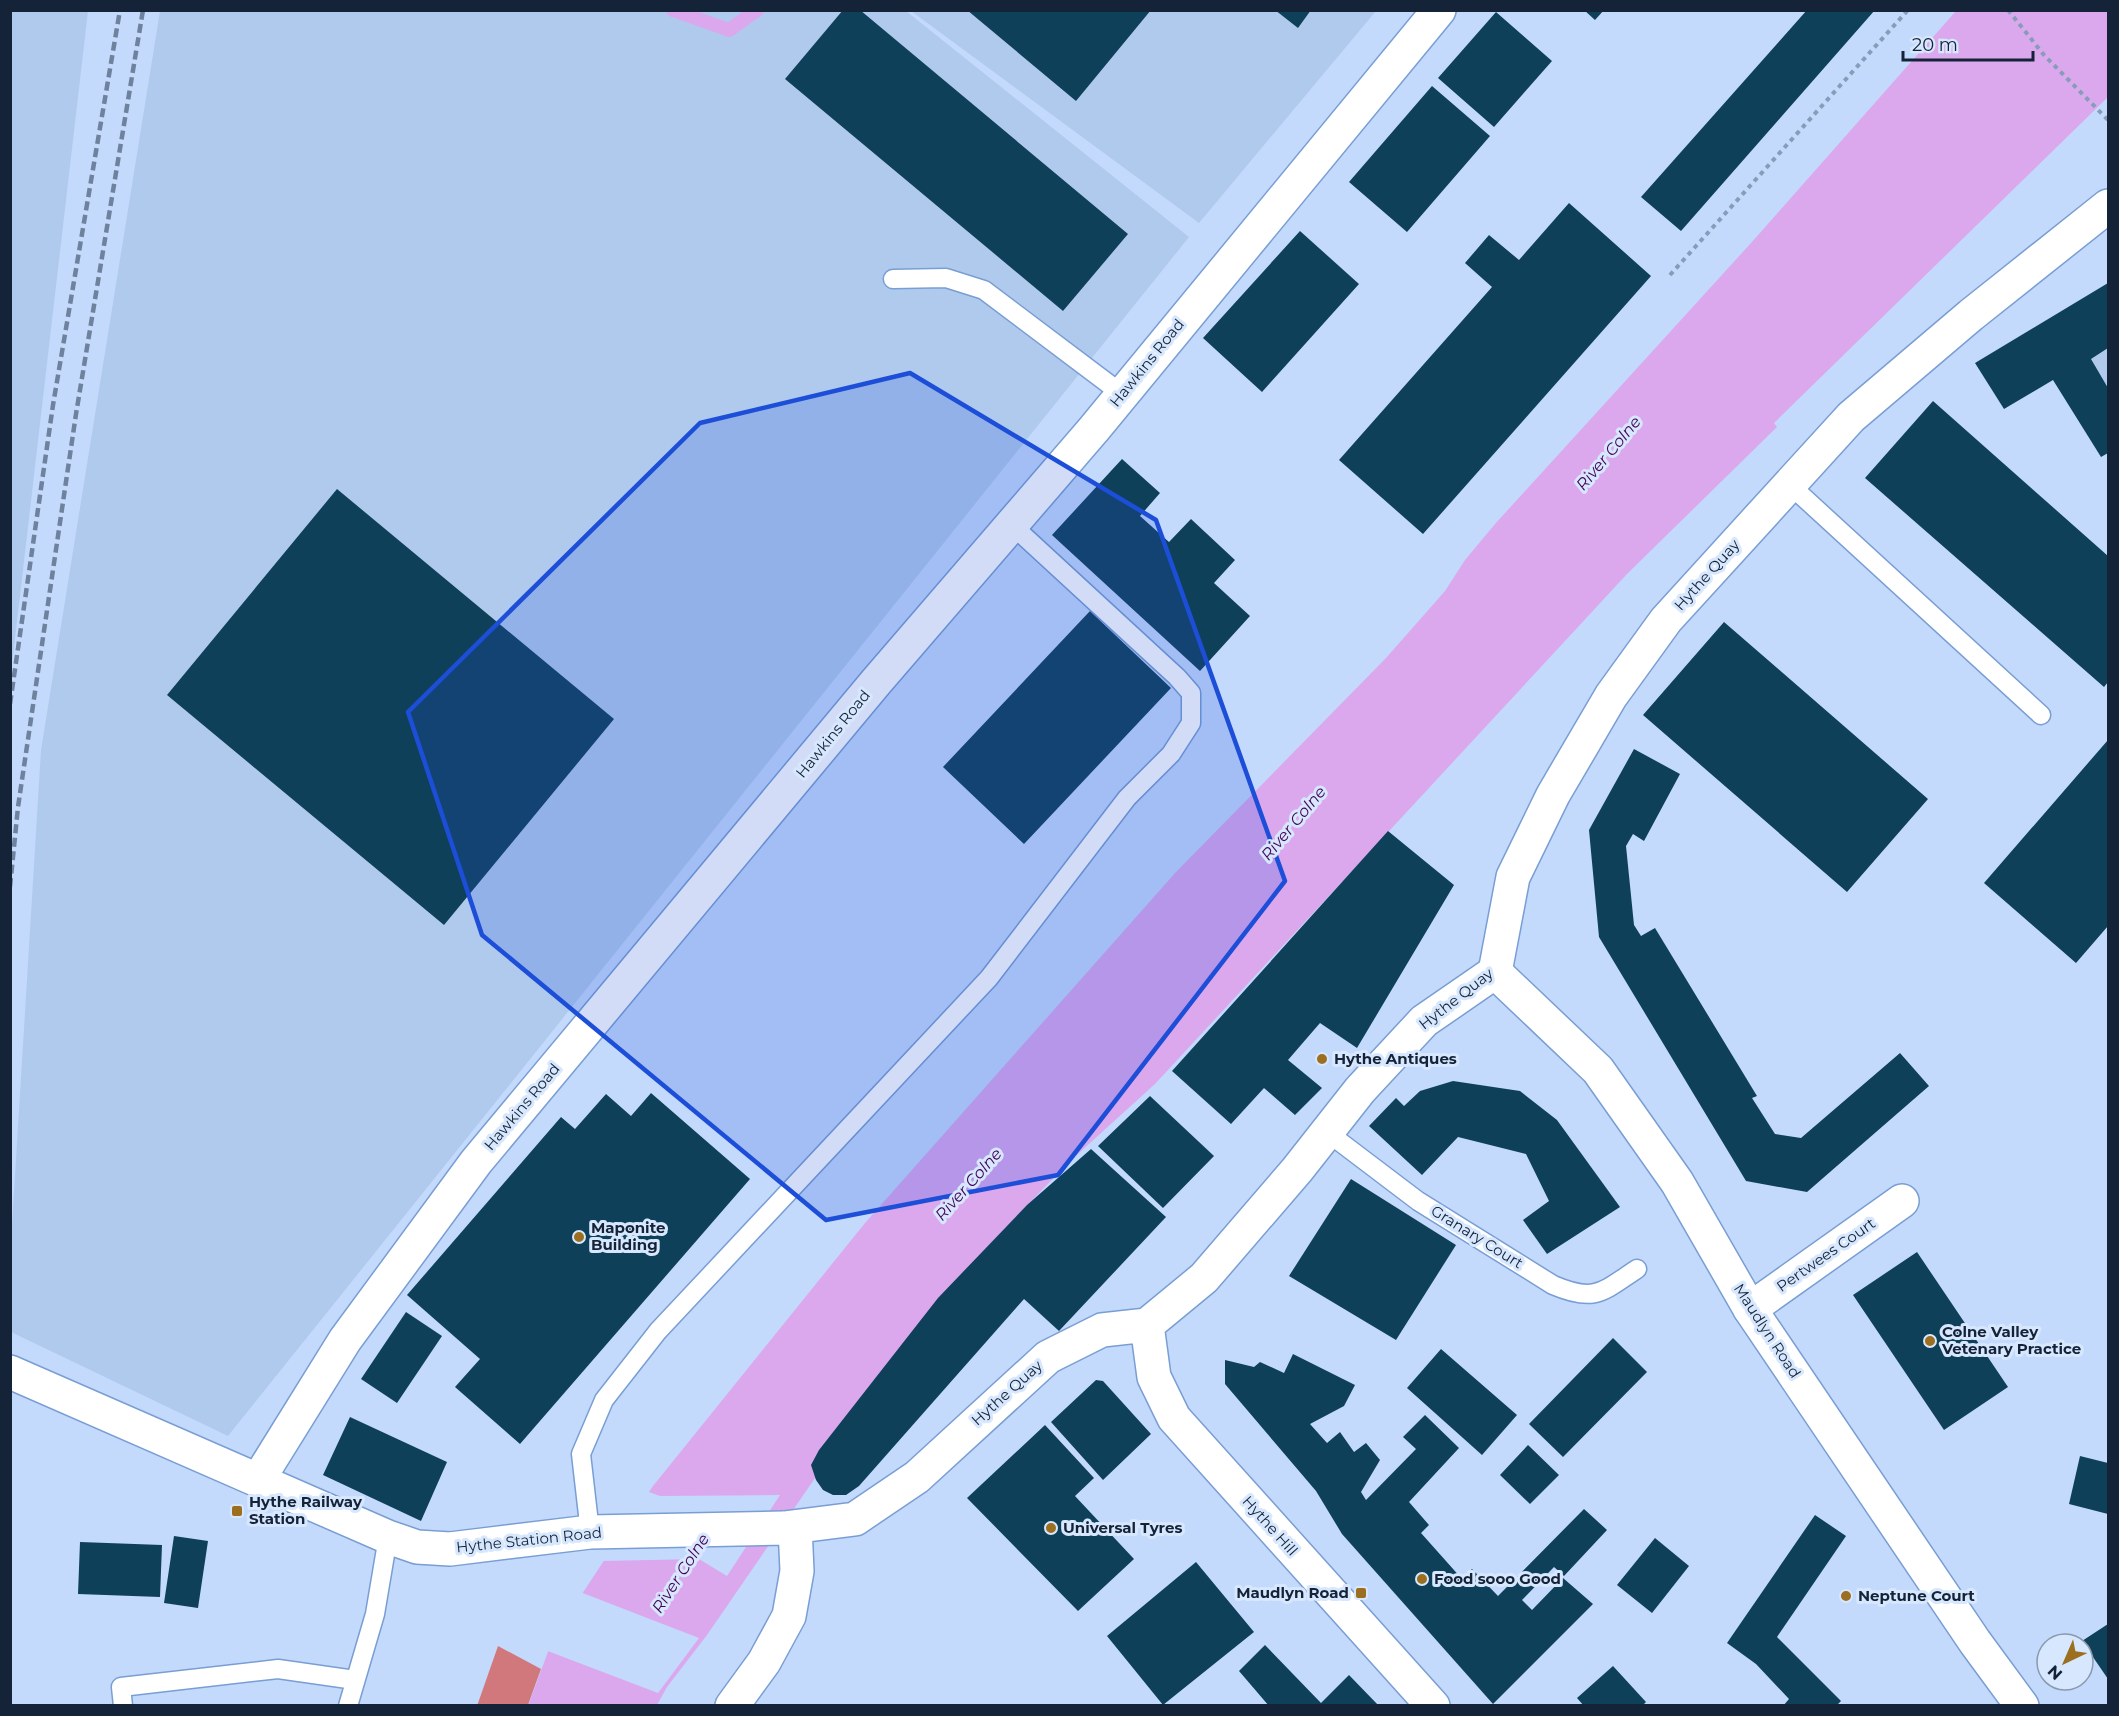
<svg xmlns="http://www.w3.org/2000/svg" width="2119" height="1716" viewBox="0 0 2119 1716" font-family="Montserrat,sans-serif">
<rect width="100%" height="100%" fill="#c3dafc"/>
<path fill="#b0caee" d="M11,10L88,11L11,673L10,11Z
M160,11H906L1189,237L228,1436L11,1332V1241L41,750Z
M911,11H1376L1199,223Z
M2108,348V388L2091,359Z"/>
<path fill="#d1787d" d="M498,1646L541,1669L528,1705L477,1706Z"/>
<path fill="#dba8ee" d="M1956,11H2108V97L1774,423L1777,427L1627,574L1155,1084L1068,1163L985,1249L908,1343L707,1635L667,1687L657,1705L528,1706L553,1638L653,1486L865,1223L1176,872L1386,658L1445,591L1465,560L1495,524L1751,243Z"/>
<path fill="#c3dafc" d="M646,1491L660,1496L780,1495L727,1576L699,1559L600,1561Z
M580,1592L699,1638L658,1693L545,1650L551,1637Z"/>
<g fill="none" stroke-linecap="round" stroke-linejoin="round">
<path stroke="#dba8ee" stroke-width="14" d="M673,10L729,30L757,10"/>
</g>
<path fill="#0f4059" d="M843,10H860L1128,234L1063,311L785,79Z
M967,10H1151L1076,101Z
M1275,10H1311L1298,28Z
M1584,10H1604L1595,20Z
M1807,10H1875L1681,231L1641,197Z
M1496,12L1552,61L1494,127L1438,78Z
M1432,86L1490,136L1407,232L1349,182Z
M1569,203L1651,276L1423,534L1339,460L1492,287L1465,263L1489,235L1519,260Z
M1300,231L1359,284L1262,392L1203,338Z
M2108,283V348L2091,359L2108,388V453L2101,457L2053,380L2004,409L1975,363Z
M1933,401L2108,556V682L2104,687L1865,478Z
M1122,459L1160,493L1140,516L1169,542L1191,519L1235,560L1214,583L1250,616L1200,671L1052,535Z
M337,489L614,719L444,925L167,695Z
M1090,611L1171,688L1024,844L943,767Z
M1724,622L1928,799L1847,892L1643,715Z
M2108,740V926L2076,963L1984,883Z
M1634,749L1680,774L1644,841L1633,834L1626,846L1634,925L1641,936L1655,928L1757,1096L1752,1098L1775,1134L1801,1138L1900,1053L1929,1086L1807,1192L1746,1181L1599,937L1589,830Z
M1388,831L1454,885L1357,1048L1320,1023L1288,1060L1322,1088L1295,1115L1264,1088L1231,1124L1172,1071Z
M1453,1081L1520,1091L1557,1120L1620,1207L1547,1254L1523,1220L1549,1201L1526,1154L1458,1137L1422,1175L1369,1126L1396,1098L1404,1106L1420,1091Z
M651,1093L750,1179L520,1444L455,1387L480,1359L407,1295L561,1117L575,1129L606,1094L631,1116Z
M1150,1096L1214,1156L1163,1208L1098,1146Z
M1091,1149L1166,1217L1059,1331L1024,1299L859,1486L846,1495H833L823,1490L816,1480L811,1465L819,1450L938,1298L1027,1205Z
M1351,1179L1456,1245L1396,1340L1289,1276Z
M1917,1252L2008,1387L1944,1430L1853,1295Z
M406,1312L442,1336L397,1403L361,1379Z
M1613,1338L1647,1372L1563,1457L1529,1424Z
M1441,1349L1517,1415L1482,1455L1407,1388Z
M1293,1354L1355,1385L1344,1406L1310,1424L1327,1443L1340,1432L1354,1452L1366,1443L1380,1460L1361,1492L1366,1500L1416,1449L1403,1437L1425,1415L1459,1448L1409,1502L1429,1525L1421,1533L1462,1579L1472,1569L1498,1596L1584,1509L1607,1530L1564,1576L1554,1567L1522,1600L1532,1610L1563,1578L1593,1604L1493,1704L1342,1534L1316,1491L1225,1384V1360L1254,1367L1260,1362L1284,1373Z
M1096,1380L1103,1381L1151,1434L1103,1480L1051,1422Z
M350,1417L447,1462L421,1521L323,1475Z
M1045,1425L1094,1478L1075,1496L1134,1559L1078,1611L967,1498Z
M1528,1445L1559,1475L1530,1504L1500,1475Z
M2080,1456L2108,1463V1514L2069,1504Z
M1815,1515L1846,1536L1777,1637L1841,1701L1836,1706H1783L1789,1699L1756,1664L1727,1643Z
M174,1536L208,1541L198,1608L164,1603Z
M1655,1538L1689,1566L1652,1613L1617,1585Z
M80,1542L162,1545L160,1597L78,1594Z
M1196,1562L1254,1632L1163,1705L1107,1636Z
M2108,1624V1679L2082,1641Z
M1265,1645L1321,1703L1349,1675L1379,1706H1269L1239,1671Z
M1613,1666L1646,1702L1642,1706H1584L1577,1698Z"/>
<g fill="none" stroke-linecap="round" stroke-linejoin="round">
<g stroke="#799ed3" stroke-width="21">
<path id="lane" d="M893,279L946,278L984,290L1122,394
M1789,484L2041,715
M1327,1132L1418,1201L1553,1285C1595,1303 1602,1292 1637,1269
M590,1532L581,1454L604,1400L658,1331L989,978L1127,798L1171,754L1191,723V693L1177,677L1012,525
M123,1706L121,1687L278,1669L355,1680
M348,1706L375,1614L388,1537"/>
</g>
<g stroke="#799ed3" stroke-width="36">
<path id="street" d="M1750,1309L1902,1201
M1147,1325L1154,1377L1174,1418L1433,1706
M10,1372L388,1537L417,1547L450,1549L590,1532L784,1528L855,1519L917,1477L1048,1357L1102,1330L1147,1325L1204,1278L1297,1170L1360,1090L1424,1021L1495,972
M258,1480L345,1340L476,1162L876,682L1094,429L1439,10
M732,1706L764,1662L789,1616L797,1571L795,1527"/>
</g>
<g stroke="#799ed3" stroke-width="36">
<path id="primary" d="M2022,1706L1975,1642L1750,1309L1677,1182L1598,1070L1495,972L1513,877L1553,795L1611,696L1666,620L1851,417L1971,315L2108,206"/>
</g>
<path stroke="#879cb9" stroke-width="4" stroke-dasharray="4.5 4.5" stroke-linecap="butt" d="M2008,10L2044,55L2108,120
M1670,275L1908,10"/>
<use href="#lane" stroke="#fff" stroke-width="18"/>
<use href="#street" stroke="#fff" stroke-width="33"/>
<use href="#primary" stroke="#fff" stroke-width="33"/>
<path stroke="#6e819d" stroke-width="4.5" stroke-dasharray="9 4.5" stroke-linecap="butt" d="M10,704L53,405L120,10
M10,887L18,807L76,414L143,10"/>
</g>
<path fill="#1d4ed8" fill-opacity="0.2" stroke="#1d4ed8" stroke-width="4.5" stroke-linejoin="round" d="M910,373L1156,520L1285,881L1058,1175L826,1220L482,935L408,712L700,423Z"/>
<g fill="#9c6e1f" stroke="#d7e7fd" stroke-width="2">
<circle cx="1322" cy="1059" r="6"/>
<circle cx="579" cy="1237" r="6"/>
<circle cx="1930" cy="1341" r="6"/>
<rect x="231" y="1505" width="12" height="12" rx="3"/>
<circle cx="1051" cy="1528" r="6"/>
<circle cx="1422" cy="1579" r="6"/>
<rect x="1355" y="1587" width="12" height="12" rx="3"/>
<circle cx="1846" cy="1596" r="6"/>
</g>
<g text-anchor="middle" stroke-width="6" stroke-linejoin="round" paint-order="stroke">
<g font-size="15" fill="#142337" stroke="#d7e7fd">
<text transform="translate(1147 363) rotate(-51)" y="5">Hawkins Road</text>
<text transform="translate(1707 575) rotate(-48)" y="5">Hythe Quay</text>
<text transform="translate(833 734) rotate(-51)" y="5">Hawkins Road</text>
<text transform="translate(1456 999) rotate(-38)" y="5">Hythe Quay</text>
<text transform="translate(522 1107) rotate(-50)" y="5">Hawkins Road</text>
<text transform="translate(1477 1237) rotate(32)" y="5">Granary Court</text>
<text transform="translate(1826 1255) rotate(-35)" y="5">Pertwees Court</text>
<text transform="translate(1767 1331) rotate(57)" y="5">Maudlyn Road</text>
<text transform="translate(1007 1393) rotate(-42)" y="5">Hythe Quay</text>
<text transform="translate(1270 1526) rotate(48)" y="5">Hythe Hill</text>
<text transform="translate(529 1540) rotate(-6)" y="5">Hythe Station Road</text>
</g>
<g font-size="15" font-weight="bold" fill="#142337" stroke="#d7e7fd" text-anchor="start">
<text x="1334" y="1064">Hythe Antiques</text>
<text x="591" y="1233">Maponite<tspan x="591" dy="17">Building</tspan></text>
<text x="1942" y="1337">Colne Valley<tspan x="1942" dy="17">Vetenary Practice</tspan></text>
<text x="249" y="1507">Hythe Railway<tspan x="249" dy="17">Station</tspan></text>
<text x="1063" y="1533">Universal Tyres</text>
<text x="1434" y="1584">Food sooo Good</text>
<text x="1349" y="1598" text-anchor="end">Maudlyn Road</text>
<text x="1858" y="1601">Neptune Court</text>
</g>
<g font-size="16" font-style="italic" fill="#430056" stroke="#d7e7fd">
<text transform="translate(1608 453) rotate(-50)" y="6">River Colne</text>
<text transform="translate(1293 823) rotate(-50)" y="6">River Colne</text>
<text transform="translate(968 1184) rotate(-48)" y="6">River Colne</text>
<text transform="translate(680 1573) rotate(-57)" y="6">River Colne</text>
</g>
</g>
<rect width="2119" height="1716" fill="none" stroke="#142337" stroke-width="24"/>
<g transform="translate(2065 1662) rotate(224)"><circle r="28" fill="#d7e7fd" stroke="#8999ae" stroke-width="1.5"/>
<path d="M0-4.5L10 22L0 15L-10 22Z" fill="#9c6e1f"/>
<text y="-9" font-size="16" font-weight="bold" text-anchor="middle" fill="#142337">N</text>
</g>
<path d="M1903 51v9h130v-9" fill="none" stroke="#142337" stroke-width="3"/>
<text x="1912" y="51" font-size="18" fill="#142337" stroke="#d7e7fd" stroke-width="4.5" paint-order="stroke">20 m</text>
</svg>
